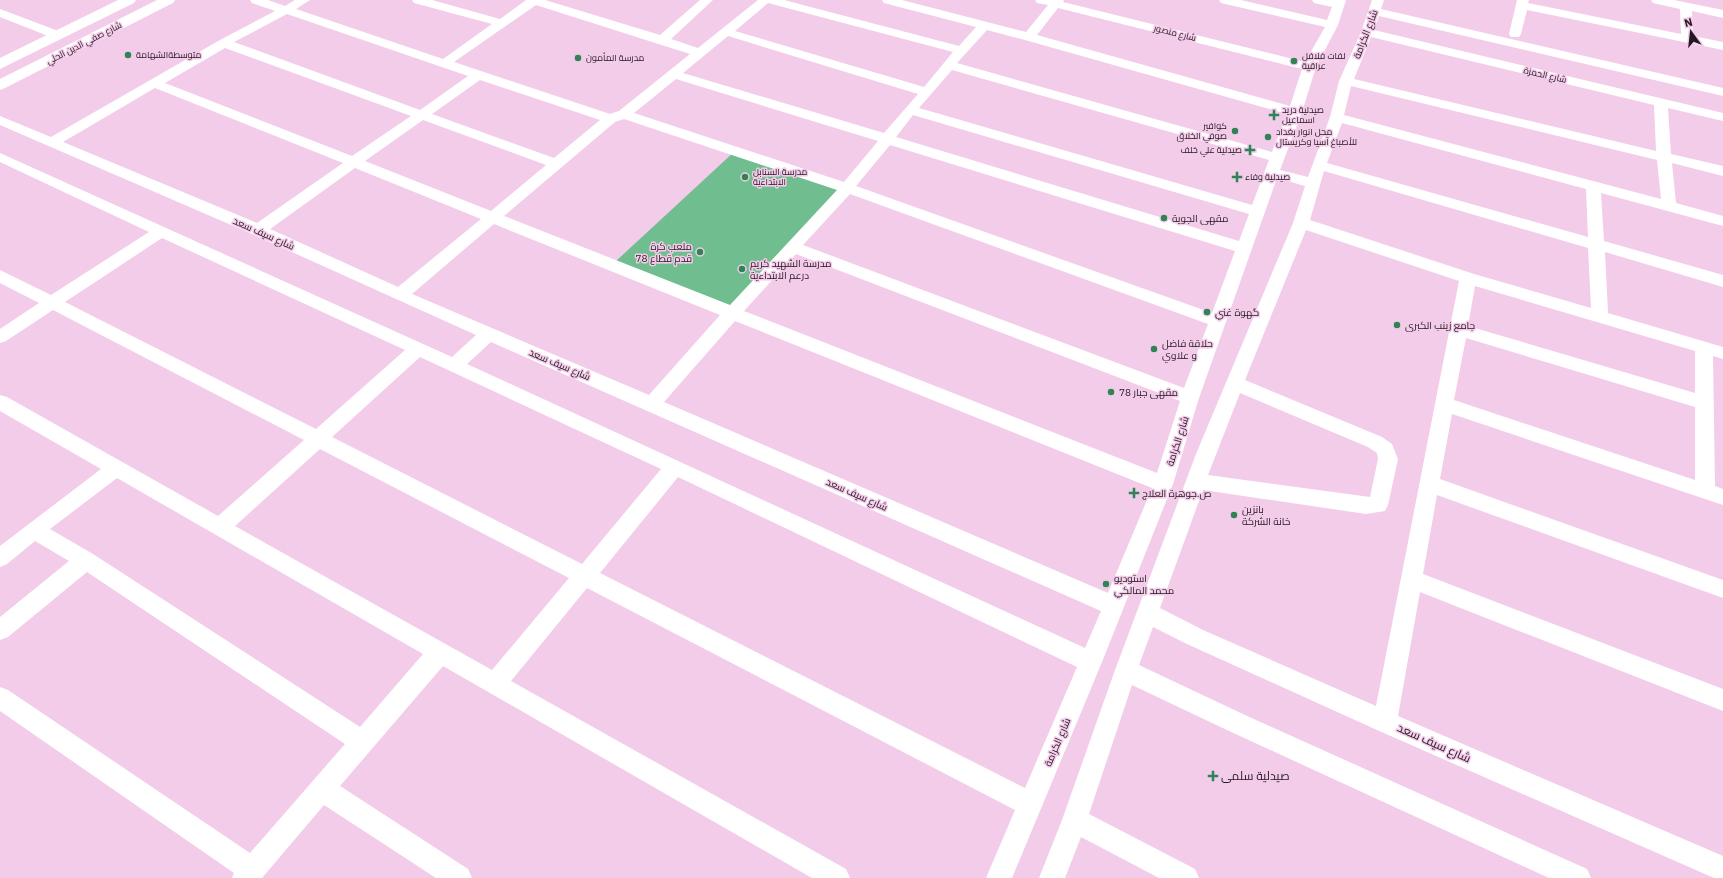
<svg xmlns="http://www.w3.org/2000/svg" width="1723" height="878" viewBox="0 0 1723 878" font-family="'IBM Plex Sans',Cairo,sans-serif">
<rect width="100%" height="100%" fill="#f3cce9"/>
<path fill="#70be8f" d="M735,151L847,188L732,313L615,262Z"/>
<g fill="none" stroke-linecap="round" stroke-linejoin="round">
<path fill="#fff" fill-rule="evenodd" d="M250,0H268L285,6L295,0H310L296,9L443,59L492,24L414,3L412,0H432L500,19L526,0H545L660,35L700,0H713L671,39L698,48L758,0H784L959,46L976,27L884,3L882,0H902L1026,32L1048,5L1037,3L1035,0H1064L1063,2L1305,62L1325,27L1221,3L1219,0H1241L1327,20L1332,7L1314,3L1312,0H1346L1338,25L1316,67L1302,112L1280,170L1308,177L1330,117L1339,81L1361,32L1372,0H1384L1381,9L1723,88V96L1379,16L1374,30L1723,113V121L1668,108L1671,154L1723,166V176L1672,163L1676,203L1723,216V226L1601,193L1604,241L1723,275V287L1605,252L1608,313L1723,347V359L1713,356L1715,486L1723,489V505L1452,414L1440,479L1723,580V598L1437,495L1423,574L1723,689V711L1420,592L1398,716L1723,856V878H1714L1377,730L1187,644L1153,627L1139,665L1245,715L1587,869L1591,878H1549L1229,731L1132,685L1089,814L1195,869L1199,878H1159L1081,837L1065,878H1039L1062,820L1115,670L1196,454L1293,223L1305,186L1277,178L1199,398L1173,484L1102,662L1012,878H986L1015,810L587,588L511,681L846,869L850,878H812L443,666L340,786L468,869L472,878H436L324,805L262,878H232L234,873L0,711V687L8,690L250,853L345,744L87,572L8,637L0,640V617L69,561L35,541L7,564L0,567V546L101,469L0,411V395L7,397L218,516L304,440L53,310L6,341L0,343V329L39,303L0,283V270L51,295L149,232L0,162V153L452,357L476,335L252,234L0,125V116L51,137L220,40L275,11L252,3ZM768,3L953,52L924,87L735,31ZM536,5L690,54L619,111L610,114L454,62ZM1058,8L1302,69L1290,106L1037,35ZM287,14L468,76L420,110L234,42ZM987,30L1025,40L1287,114L1272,152L957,63ZM728,36L918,94L884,133L683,73ZM1371,37L1654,105L1656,151L1354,79ZM225,48L411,116L352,156L165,83ZM952,70L1269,160L1252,205L919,108ZM676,79L878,141L844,182L634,113ZM480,80L600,120L554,158L432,114ZM1351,86L1657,160L1661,199L1344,115ZM155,88L343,163L257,223L63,142ZM913,115L1249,214L1239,241L896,137ZM624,119L837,190L730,305L504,216L615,122ZM423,120L546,165L491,211L365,161ZM1342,123L1586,189L1588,237L1327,163ZM890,145L1235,251L1212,313L856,186ZM355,168L481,219L398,287L270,229ZM1324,171L1588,248L1591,308L1474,274L1310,220ZM850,194L1208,324L1184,388L803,245ZM494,224L720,315L649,395L412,294ZM1306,230L1459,281L1376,706L1203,630L1160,608L1203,490L1366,514L1385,511L1388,505L1398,459L1392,444L1382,437L1245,380ZM162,238L405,350L316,429L65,302ZM796,254L1180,401L1157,473L744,311ZM1475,286L1695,351V393L1468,326ZM735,321L1152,488L1108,593L664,402ZM1466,338L1695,407V480L1454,400ZM491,342L1101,611L1085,648L467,364ZM420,357L661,469L582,564L332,437ZM1240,393L1368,447L1377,453L1378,459L1370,497L1208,475ZM320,449L569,578L492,670L235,526ZM678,477L1077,667L1025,788L600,573ZM117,478L423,654L360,727L93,554L50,529Z
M1517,0H1529L1528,3L1681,34L1680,9L1653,3L1651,0H1674L1723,10V18L1692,11L1693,36L1723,42V50L1527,10L1521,34L1519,37H1511L1509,34Z
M0,9L61,32L63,35L61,38H53L0,17Z"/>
<path fill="#fff" fill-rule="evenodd" d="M118,0H136L134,3L0,69V58Z
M157,0H175L173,3L5,88L0,90V79Z"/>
</g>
<g fill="#2f8355" stroke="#f3cce9" stroke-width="1.5">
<circle cx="128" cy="55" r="4"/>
<circle cx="578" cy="58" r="4"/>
<circle cx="1294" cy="61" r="4"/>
<path d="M1272 109h4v4h4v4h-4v4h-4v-4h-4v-4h4z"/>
<circle cx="1235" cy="131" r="4"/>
<circle cx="1268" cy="137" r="4"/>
<path d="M1248 144h4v4h4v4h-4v4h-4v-4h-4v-4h4z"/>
<circle cx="745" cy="177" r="4"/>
<path d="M1235 171h4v4h4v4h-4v4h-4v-4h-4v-4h4z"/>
<circle cx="1164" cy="218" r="4"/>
<circle cx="700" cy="252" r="4"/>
<circle cx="742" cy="269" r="4"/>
<circle cx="1207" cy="312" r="4"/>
<circle cx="1397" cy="325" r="4"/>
<circle cx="1154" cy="349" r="4"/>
<circle cx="1111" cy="392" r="4"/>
<path d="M1132 487h4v4h4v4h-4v4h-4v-4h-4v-4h4z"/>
<circle cx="1234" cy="515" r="4"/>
<circle cx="1106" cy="584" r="4"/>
<path d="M1211 770h4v4h4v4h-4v4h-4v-4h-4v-4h4z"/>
</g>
<g text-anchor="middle" stroke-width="3" stroke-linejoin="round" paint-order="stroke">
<g font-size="9" fill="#261822" stroke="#f3cce9">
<text transform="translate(1175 33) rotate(14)" y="3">شارع منصور</text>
<text transform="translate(84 43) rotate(-27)" y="3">شارع صفي الدين الحلي</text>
<text transform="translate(1545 75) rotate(13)" y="3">شارع الحمزة</text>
</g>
<g font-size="9" fill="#261822" stroke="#f3cce9" text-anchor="start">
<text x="136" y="58">متوسطةالشهامة</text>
<text x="1302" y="59">لفات فلافل<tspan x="1302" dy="10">عراقية</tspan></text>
<text x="586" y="61">مدرسة المأمون</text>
<text x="1282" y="113">صيدلية دريد<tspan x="1282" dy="10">اسماعيل</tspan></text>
<text x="1227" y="129" text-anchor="end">كوافير<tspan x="1227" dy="10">صوفي الخلاق</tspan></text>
<text x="1276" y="135">محل انوار بغداد<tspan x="1276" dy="10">للأصباغ آسيا وكريستال</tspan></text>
<text x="1242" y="153" text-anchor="end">صيدلية علي خلف</text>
<text x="753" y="175">مدرسة السنابل<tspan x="753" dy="10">الابتداءية</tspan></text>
<text x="1245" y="180">صيدلية وفاء</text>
</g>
<g font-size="10" fill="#261822" stroke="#f3cce9">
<text transform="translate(1365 34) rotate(-69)" y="4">شارع الكرامة</text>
<text transform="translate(264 233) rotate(24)" y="4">شارع سيف سعد</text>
<text transform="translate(560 364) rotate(23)" y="4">شارع سيف سعد</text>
<text transform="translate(1177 441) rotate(-72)" y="4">شارع الكرامة</text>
<text transform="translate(857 494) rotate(24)" y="4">شارع سيف سعد</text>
<text transform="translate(1057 742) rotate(-67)" y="4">شارع الكرامة</text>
</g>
<g font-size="10" fill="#261822" stroke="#f3cce9" text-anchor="start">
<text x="1172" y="222">مقهى الجوية</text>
<text x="692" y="250" text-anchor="end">ملعب كرة<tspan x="692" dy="12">قدم قطاع 78</tspan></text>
<text x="750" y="267">مدرسة الشهيد كريم<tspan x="750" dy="12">درعم الابتداءية</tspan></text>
<text x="1215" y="316">گهوة غني</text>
<text x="1405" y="329">جامع زينب الكبرى</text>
<text x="1162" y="347">حلاقة فاضل<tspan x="1162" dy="12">و علاوي</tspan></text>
<text x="1119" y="396">مقهى جبار 78</text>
<text x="1142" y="497">ص.جوهرة العلاج</text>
<text x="1242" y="513">بانزين<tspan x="1242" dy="12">خانة الشركة</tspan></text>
<text x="1114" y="582">استوديو<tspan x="1114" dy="12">محمد المالكي</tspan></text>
</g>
<g font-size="12" fill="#261822" stroke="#f3cce9">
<text transform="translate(1434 743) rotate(24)" y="4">شارع سيف سعد</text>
</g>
<g font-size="12" fill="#261822" stroke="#f3cce9" text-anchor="start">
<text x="1221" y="780">صيدلية سلمى</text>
</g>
</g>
<g transform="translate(1691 32) rotate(345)" stroke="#f3cce9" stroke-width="3" paint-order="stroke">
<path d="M0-3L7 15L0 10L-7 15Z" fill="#261822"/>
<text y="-6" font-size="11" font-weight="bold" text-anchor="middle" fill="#261822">N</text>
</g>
</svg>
